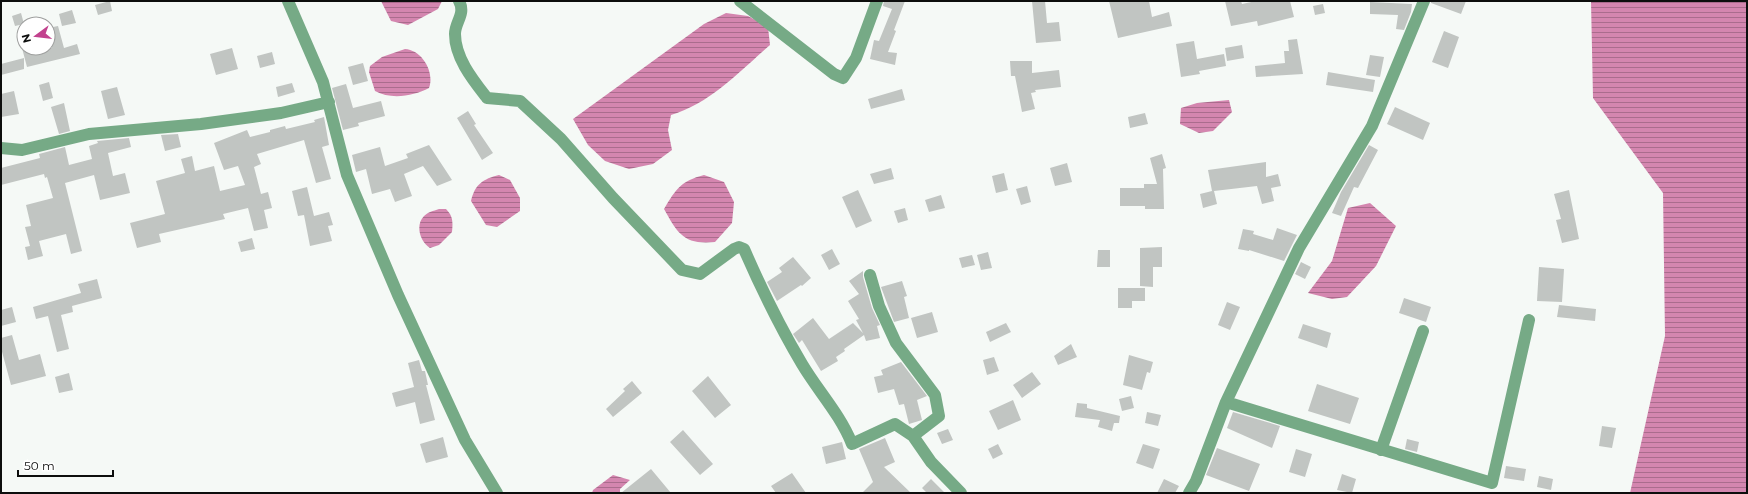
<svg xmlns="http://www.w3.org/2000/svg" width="1748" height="494" viewBox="0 0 1748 494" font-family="Montserrat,sans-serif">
<defs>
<pattern id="water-rules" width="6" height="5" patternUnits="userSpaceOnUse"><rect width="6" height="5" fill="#d486af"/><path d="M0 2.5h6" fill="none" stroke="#aa6c8d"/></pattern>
</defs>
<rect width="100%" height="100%" fill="#f5f9f6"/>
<path fill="url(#water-rules)" d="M381,1H442L438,9L408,25L391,21Z
M1591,1H1747V493H1630L1665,336L1663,193L1593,98Z
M726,13L748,16L768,27L770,45C739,72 711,103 671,115L668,130L672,150L653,164L629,169L605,161L588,145L573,119L704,24Z
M405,49C422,50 435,72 429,88C414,96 391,100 375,91L369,72L370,66L382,57Z
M1229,100L1232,112L1213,131L1199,133L1180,124L1181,108L1197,103Z
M499,175L510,180L520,198V211L497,227L486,225L471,201C475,184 483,179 499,175Z
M704,175L724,182L734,202L732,223L715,242C684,245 678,234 664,209C676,189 681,181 704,175Z
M1370,203L1396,226L1376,266L1347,297L1332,299L1308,293L1332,261L1348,208Z
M439,209H446C453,216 453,222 452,232L439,245L430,248C420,242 415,225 424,216C428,212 433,211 439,209Z
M613,475L630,480L620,489V493H592L593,490Z"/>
<path fill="#c1c5c2" d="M110,1L112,11L98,15L95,5Z
M884,1H905L894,30L896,31L888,52L897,53L895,65L870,59L874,40L879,41L892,9L883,6Z
M1032,1H1045L1047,23L1059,22L1061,41L1036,43Z
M1109,1H1149L1152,17L1169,12L1172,26L1118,38Z
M1225,1H1241L1242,4L1256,1H1290L1294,17L1258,26L1257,21L1231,26Z
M1431,1H1466L1461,14L1431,3Z
M1370,2L1412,4L1411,12L1404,30L1396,29L1398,15L1370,14Z
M1323,4L1325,13L1315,15L1313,6Z
M72,10L76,23L62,26L59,14Z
M21,13L24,24L15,26L12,16Z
M58,26L64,48L77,44L80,54L27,67L22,48H52L48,28Z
M1444,31L1459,37L1448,68L1432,62Z
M1297,39L1303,74L1256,77L1255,66L1285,63L1284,51H1289L1288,40Z
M1194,41L1197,59L1224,54L1226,66L1199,71L1200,74L1181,77L1176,44Z
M1242,45L1244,58L1227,61L1225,48Z
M232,48L238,69L216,75L210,54Z
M272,52L275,64L260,68L257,56Z
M1370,55L1384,57L1380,77L1366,75Z
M24,58V69L1,75V64Z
M1010,61H1032V73L1059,70L1061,87L1035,90L1036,92L1031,93L1035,109L1022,112L1015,76H1011Z
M363,63L368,81L353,85L348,67Z
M1328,72L1375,80L1373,92L1326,85Z
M49,82L53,98L43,101L39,85Z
M292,83L295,92L278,97L276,87Z
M346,84L353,108L381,101L385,116L358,123L359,126L343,130L332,88Z
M117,87L125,115L108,119L101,91Z
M902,89L905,100L871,109L868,99Z
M14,91L19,114L1,117V94Z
M64,103L70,131L59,134L51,107Z
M1395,107L1430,123L1423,140L1387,124Z
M468,111L476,124L474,125L493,153L482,160L457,118Z
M1145,113L1148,124L1130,128L1128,117Z
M324,117L329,145L322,147L331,179L316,183L304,140L257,154L261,164L254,167L261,194L268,192L272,208L264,210L268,228L254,231L248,208L223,214L225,219L159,234L161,242L137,248L130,223L165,214L156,181L185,173L181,159L192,156L195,171L214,166L220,191L245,185L238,166L224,170L214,143L247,130L250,137L270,132V130L285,126L286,129L315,122L314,120Z
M178,134L181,147L165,151L161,135Z
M129,138L131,147L108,153L113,176L125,173L130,193L100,200L94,175L65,183L82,251L71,254L66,234L39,241L43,256L28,260L25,247L30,246L25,227L31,226L26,205L53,198L47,177L45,178L44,174L1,185V168L40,158L39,154L65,147L69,165L92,159L89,146L98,143L97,141Z
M429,145L452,180L437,186L423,166L404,174L412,196L395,202L390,189L372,194L366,169L356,172L352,155L380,147L385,166L408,158L406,154Z
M1369,145L1378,150L1358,188L1354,187L1341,216L1332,213L1341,192Z
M1162,154L1166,168L1163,169L1164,209H1145V206H1120V188H1144V184H1157L1150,158Z
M1266,162V177L1278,174L1281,186L1271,188L1274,201L1262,204L1257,186L1214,191L1217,204L1203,208L1200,194L1212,191L1208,170Z
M1067,163L1072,182L1055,186L1050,168Z
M891,168L894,179L874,184L870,174Z
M1004,173L1008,190L996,193L992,176Z
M1027,186L1031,202L1021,205L1016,189Z
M307,187L314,216L329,212L333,225L328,226L332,241L310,246L304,215L298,216L292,191Z
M858,190L872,221L856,228L842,197Z
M1569,190L1579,239L1562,243L1556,220L1561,219L1554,194Z
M941,195L945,208L929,212L925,200Z
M905,208L908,220L898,223L894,211Z
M1277,228L1297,235L1284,261L1249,250V251L1238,249L1243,229L1254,231L1253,234L1273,240Z
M252,238L255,249L241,252L238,242Z
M1162,247V267H1153V287L1140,286V248Z
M832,249L840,264L829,270L821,255Z
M1098,250H1110V267H1097Z
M988,252L992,268L981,270L977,255Z
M972,255L975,265L962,268L959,258Z
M793,257L811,278L802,286L801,285L777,301L767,282L782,272L779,268Z
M1301,262L1311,267L1305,279L1295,274Z
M1539,267L1564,269L1562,302L1537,301Z
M863,271V277L872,308L880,325L877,326L880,338L866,341L864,335L844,349L845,351L836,357L838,361L821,371L802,340L799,343L793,334L813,318L829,339L853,323L863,333L856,320L859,319L848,301L859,294L849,281Z
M97,279L102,298L72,306L73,312L61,315L69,349L57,352L48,316L36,319L33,307L81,293L78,284Z
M902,281L907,296L904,297L909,318L894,322L881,287Z
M1118,288H1145V301H1132V308H1118Z
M1404,298L1431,307L1426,322L1399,313Z
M1227,302L1240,307L1230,330L1218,325Z
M1559,305L1596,309L1595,321L1557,317Z
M12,307L16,322L1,326V310Z
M932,312L938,332L917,338L911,318Z
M1006,323L1011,332L990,342L986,332Z
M1303,324L1331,333L1327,348L1298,338Z
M12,335L19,360L40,354L46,376L11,385L1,348V338Z
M1071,344L1077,357L1058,365L1054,356Z
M1129,355L1153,362L1150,373L1147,372L1142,390L1123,385Z
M994,357L999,371L987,375L983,360Z
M419,360L422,371H425L428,385H426L435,420L420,424L415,402L396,407L392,393L414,387L408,363Z
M901,362L927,396L917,400L922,420L909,424L904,404L899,405L894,389L878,393L874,377L883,375L881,370Z
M1032,372L1041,384L1022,398L1013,385Z
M69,373L73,390L59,393L55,377Z
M708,376L731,405L715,418L692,391Z
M632,381L642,393L613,417L606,409L625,391L623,389Z
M1317,384L1359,398L1350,424L1308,411Z
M1131,396L1134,408L1122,411L1119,399Z
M1013,400L1021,420L998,430L989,411Z
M1077,403L1087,404V408L1120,416L1119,423H1114L1112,431L1098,427L1100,420L1075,417Z
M1147,412L1161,415L1158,426L1145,423Z
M1233,412L1280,426L1272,448L1227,428Z
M1602,426L1616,428L1612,448L1599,446Z
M948,429L953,440L942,444L937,433Z
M683,430L713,464L700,475L670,442Z
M443,437L448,457L426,463L420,444Z
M885,438L895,462L884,467L911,493H862L873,482L859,449Z
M1407,439L1419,442L1417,452L1405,449Z
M842,442L846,459L826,464L822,447Z
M998,444L1003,454L993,459L988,449Z
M1143,444L1160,449L1153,469L1136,463Z
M1217,448L1260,464L1249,491L1206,475Z
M1296,449L1312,454L1305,477L1289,472Z
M1506,466L1526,469L1524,481L1504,478Z
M651,469L671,493H621Z
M792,473L806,493H776L771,486Z
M1342,474L1356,479L1352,493L1337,490Z
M1539,476L1553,479L1551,490L1537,487Z
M931,479L945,493H927L922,488Z
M1164,479L1179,486L1175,493H1157Z"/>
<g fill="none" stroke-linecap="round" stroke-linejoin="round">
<path stroke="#76aa86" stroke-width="12" d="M288,1L323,82L347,175L398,295L465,440L497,493
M459,1C466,14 455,22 455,34C455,58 473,80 487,98L520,101L561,139L613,198L682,270L700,274L734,249L739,247L744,249C761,288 780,327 802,364C818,391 840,414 852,444L895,424L913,436L931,462L961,493
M740,1L834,74L843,78L856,58L877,1
M1,148L22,150L89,134L201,124L281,113L329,102
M870,275L879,306L896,343L935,395L939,416L913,436
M1226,402L1492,483L1529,320
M1381,450L1423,331
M1189,493L1196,481L1226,402L1299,248L1372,126L1424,1"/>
</g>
<rect width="1748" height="494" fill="none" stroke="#0d0e0d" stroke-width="4"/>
<g transform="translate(36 36) rotate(255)"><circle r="19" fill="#ffffff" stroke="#9e9f9e"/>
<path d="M0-3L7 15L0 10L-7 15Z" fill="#c2428e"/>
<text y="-6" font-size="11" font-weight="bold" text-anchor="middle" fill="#0d0e0d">N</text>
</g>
<path d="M18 470v6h95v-6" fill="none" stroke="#0d0e0d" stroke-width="2"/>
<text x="24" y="470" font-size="12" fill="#0d0e0d" stroke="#ffffff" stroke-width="3" paint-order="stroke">50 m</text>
</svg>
